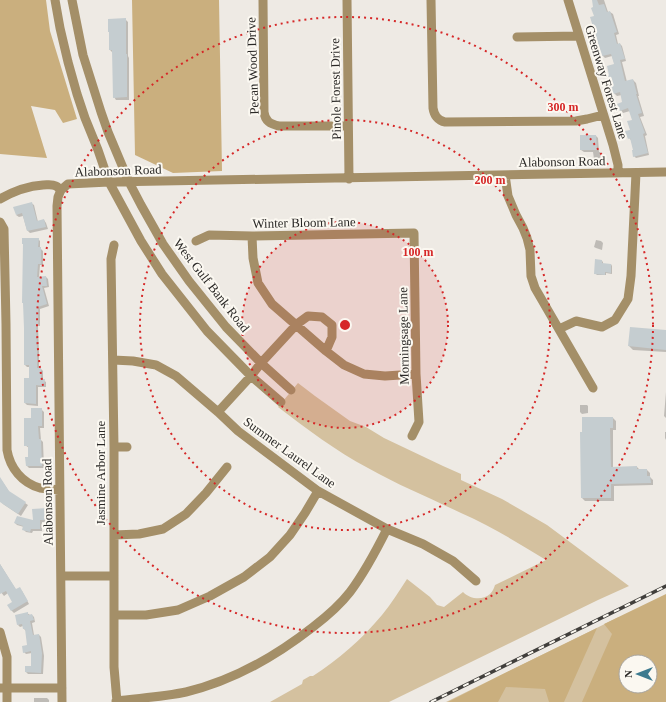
<svg xmlns="http://www.w3.org/2000/svg" width="666" height="702" viewBox="0 0 666 702" font-family="Georgia,serif">
<rect width="100%" height="100%" fill="#eeeae4"/>
<path fill="#d4c19f" fill-rule="evenodd" d="M298,383L315,396L350,421L366,427L384,438L443,466L461,474V480L502,499L547,525L629,586L598,600L389,702H270L302,684L303,680L310,676H313C338,660 362,639 382,615C391,604 399,591 407,579L430,597L437,605L444,607L463,592C470,599 482,601 490,594C493,591 494,588 495,585L546,560C518,543 491,526 461,513C430,498 398,485 368,468C336,451 307,429 278,407Z
M619,617L644,641L666,665V702H446ZM626,662H650V686H626Z"/>
<path fill="#caaf7e" fill-rule="evenodd" d="M0,0H46L50,31L77,119L63,123L55,110L31,106L47,158L0,154Z
M132,0H219L222,171L173,173L135,155Z
M666,594V702H582L612,634L604,624ZM626,662H650V686H626Z
M597,628L564,702H549L545,689L506,687L498,702H448L501,675Z"/>
<path fill="#0003" d="M593,0H604L608,12H610L613,14L619,34L616,35L618,44H620L622,46L626,61L622,62L627,82L633,80L636,83L639,96H638L644,116L640,117L647,135L645,136L649,155L636,158L634,156V151L632,141L629,138L633,120L630,111L623,113L621,110L624,103L622,95L617,96L614,93L615,65L612,56L605,58L603,56L595,17Z
M125,19L128,22V56L129,58V100H116L114,97L113,53L110,50V33Z
M596,136L598,138L599,152H600L602,154L603,161H596L594,159L593,152H584L581,150Z
M31,203L34,205L38,222L44,220L46,223L48,229L30,233L27,230L23,216L19,217L16,215Z
M38,239L40,241V248L43,251V265H40L39,278L46,277L48,279L49,287L44,288L49,306L40,309V326H38L39,352V369H41L43,371V380L46,382V387H38V406L27,405L25,403L30,379V367H27L25,365Z
M596,240L601,241L603,243L602,250L596,248L594,247Z
M602,261L603,262V264H611L612,266V274L606,273V275H597L595,273Z
M666,331V352L633,350L629,346Z
M666,392V418L664,416Z
M580,405H587L588,406V413L582,414L580,412Z
M41,409L44,412V428H40L41,440L43,442L44,468H29L27,466L29,458V448L25,445L32,419Z
M613,418L616,421V430H613V467H637L640,470H647L650,473V477L653,480V485L614,486V501H585L582,498Z
M665,432H666V440L665,438Z
M2,481L10,493L28,505L21,516L3,504L0,500V482Z
M48,509L50,512V522H42V531H33L32,533L26,532L24,530V527L17,525L15,523L34,522Z
M0,564L16,590L22,591L29,604L14,613L11,610L14,602L8,593L4,596L0,591Z
M27,613L30,615H32L34,617L35,622L32,623L34,635H39L41,637L44,656L43,674H28L26,672V667H32V653L26,654L24,652L28,646L26,631L24,629L23,626L20,627L18,625Z
M34,698H47L49,700V702H34Z"/>
<path fill="#c5cdd0" d="M592,0H597L599,5L604,4L607,12L610,11L617,32L614,33L617,44L620,43L625,59L620,60L625,81L633,79L637,94H636L642,113L638,114L645,133L643,134L648,153L633,157L632,150H633L630,138L628,139L625,131L630,130L627,121L632,120L628,108L620,111L617,104L622,102L620,92L613,94L608,76L609,75L607,66L614,64L611,54L602,56L590,17L594,16L591,8L593,7Z
M126,18V54H127V97L113,98L112,50H109V32H108V19Z
M580,135H596L597,150H580Z
M32,202L37,221L44,219L46,227L27,231L22,213L16,215L13,207Z
M22,238H39L38,247H41V264H38L37,277L46,276L47,286H42L47,304L38,307V324H36L37,349V368H41V379H45L44,386L36,385V404L24,403V378H29V365H24V328L23,303H22L23,244H22Z
M595,259L602,260V263L611,264V273L605,272V275L594,274Z
M630,327L666,330V350L628,346Z
M31,408H42V426H38L39,439H41L42,466H26L25,457H28V446H24V418H31Z
M582,417H613V428H610L611,467L637,466V469H647V476H650L651,483L611,484V498H581L580,432H582Z
M0,477L9,491L26,502L18,514L0,502Z
M48,508L49,520H40V529H31L30,532L22,530L23,526L14,523L17,516L33,520L32,509Z
M0,564L16,589L20,587L28,601L11,611L7,605L12,602L6,591L0,594Z
M28,612V615L32,614L34,620L30,621L33,635L39,634L42,653L41,673L25,672V666H31V651L23,653L22,646L27,645L25,629H23L22,624L17,625L15,615Z"/>
<g fill="none" stroke-linecap="round" stroke-linejoin="round">
<path stroke="#a48f68" stroke-width="9" d="M55,0L60,28L68,62L77,94L85,118L98,150L109,182L141,241L162,274L207,331L251,376L281,402
M72,0L83,55L101,112L108,132L129,182L141,205L163,244L189,281L226,327L261,363L291,390
M263,0L264,112C265,121 270,124 279,126H348
M347,0L349,179
M431,0L433,108C434,115 438,121 445,122L576,121L587,119L603,115
M568,0L613,145L618,165V173
M517,37L579,36
M505,175L508,196L516,215L523,228L527,238L530,250L531,276L535,288L593,388
M0,199C14,191 28,186 43,185C48,185 52,184 56,186C57,186 60,190 61,190
M0,222L4,229L6,324L7,450C10,468 22,483 40,488C47,489 53,489 59,490
M252,236L253,258L258,283L272,304L326,351L344,365L364,374L385,376L416,374
M196,241L209,235L252,236L414,233L416,374L419,422L412,436
M114,245L111,259L114,447V667L117,702
M559,329L576,321L602,327L615,320L628,299L631,276L636,173
M113,360L133,361L156,365L176,376L218,412L238,431L318,491L387,529L423,544L453,561L476,581
M218,412L251,376L261,363L297,324L308,316L322,317L332,325V337L326,351
M114,447H127
M114,535L139,534L163,529L186,514L206,493L227,467
M61,576H114
M115,615H146L178,610L210,596L244,577L270,557L290,535L305,513L318,491
M0,632L7,657V702
M0,688H62
M116,701C139,698 163,697 186,692C232,681 276,656 313,627C326,617 340,605 350,592C365,572 376,551 387,529
M62,702L57,206L58,197L61,190L68,184L109,182L666,172"/>
<g stroke="#413f3c" stroke-width="3.5">
<path id="rail" d="M431,702L666,586"/>
</g>
<use href="#rail" stroke="#fbf8f1" stroke-width="2" stroke-dasharray="6" stroke-linecap="butt"/>
</g>
<circle cx="345" cy="325" r="103" fill="#d62828" fill-opacity=".12"/>
<g fill="none" stroke="#d62828" stroke-width="2" stroke-dasharray="2 4">
<circle cx="345" cy="325" r="103"/>
<circle cx="345" cy="325" r="205"/>
<circle cx="345" cy="325" r="308"/>
</g>
<g text-anchor="middle" stroke-width="4" stroke-linejoin="round" paint-order="stroke">
<g font-size="13" fill="#2b2927" stroke="#fbf8f1">
<text transform="translate(252 66) rotate(-92)" y="5">Pecan Wood Drive</text>
<text transform="translate(607 82) rotate(73)" y="5">Greenway Forest Lane</text>
<text transform="translate(335 89) rotate(-91)" y="5">Pinole Forest Drive</text>
<text transform="translate(562 161) rotate(-1)" y="5">Alabonson Road</text>
<text transform="translate(118 170) rotate(-2)" y="5">Alabonson Road</text>
<text transform="translate(304 222) rotate(-1)" y="5">Winter Bloom Lane</text>
<text transform="translate(212 285) rotate(52)" y="5">West Gulf Bank Road</text>
<text transform="translate(403 336) rotate(-91)" y="5">Morningsage Lane</text>
<text transform="translate(290 452) rotate(36)" y="5">Summer Laurel Lane</text>
<text transform="translate(100 473) rotate(-90)" y="5">Jasmine Arbor Lane</text>
<text transform="translate(47 502) rotate(-91)" y="5">Alabonson Road</text>
</g>
</g>
<circle cx="345" cy="325" r="6" fill="#d62828" stroke="#fbf8f1" stroke-width="2"/>
<g font-size="12" text-anchor="middle" font-weight="bold" fill="#d62828" stroke="#fbf8f1" stroke-width="4" stroke-linejoin="round" paint-order="stroke">
<text x="563" y="111">300 m</text>
<text x="490" y="184">200 m</text>
<text x="418" y="256">100 m</text>
</g>
<g transform="translate(638 674) rotate(270)"><circle r="19" fill="#fbf8f1" stroke="#a8a5a0"/>
<path d="M0-3L7 15L0 10L-7 15Z" fill="#3c7a8f"/>
<text y="-6" font-size="11" font-weight="bold" text-anchor="middle" fill="#2b2927">N</text>
</g>
</svg>
